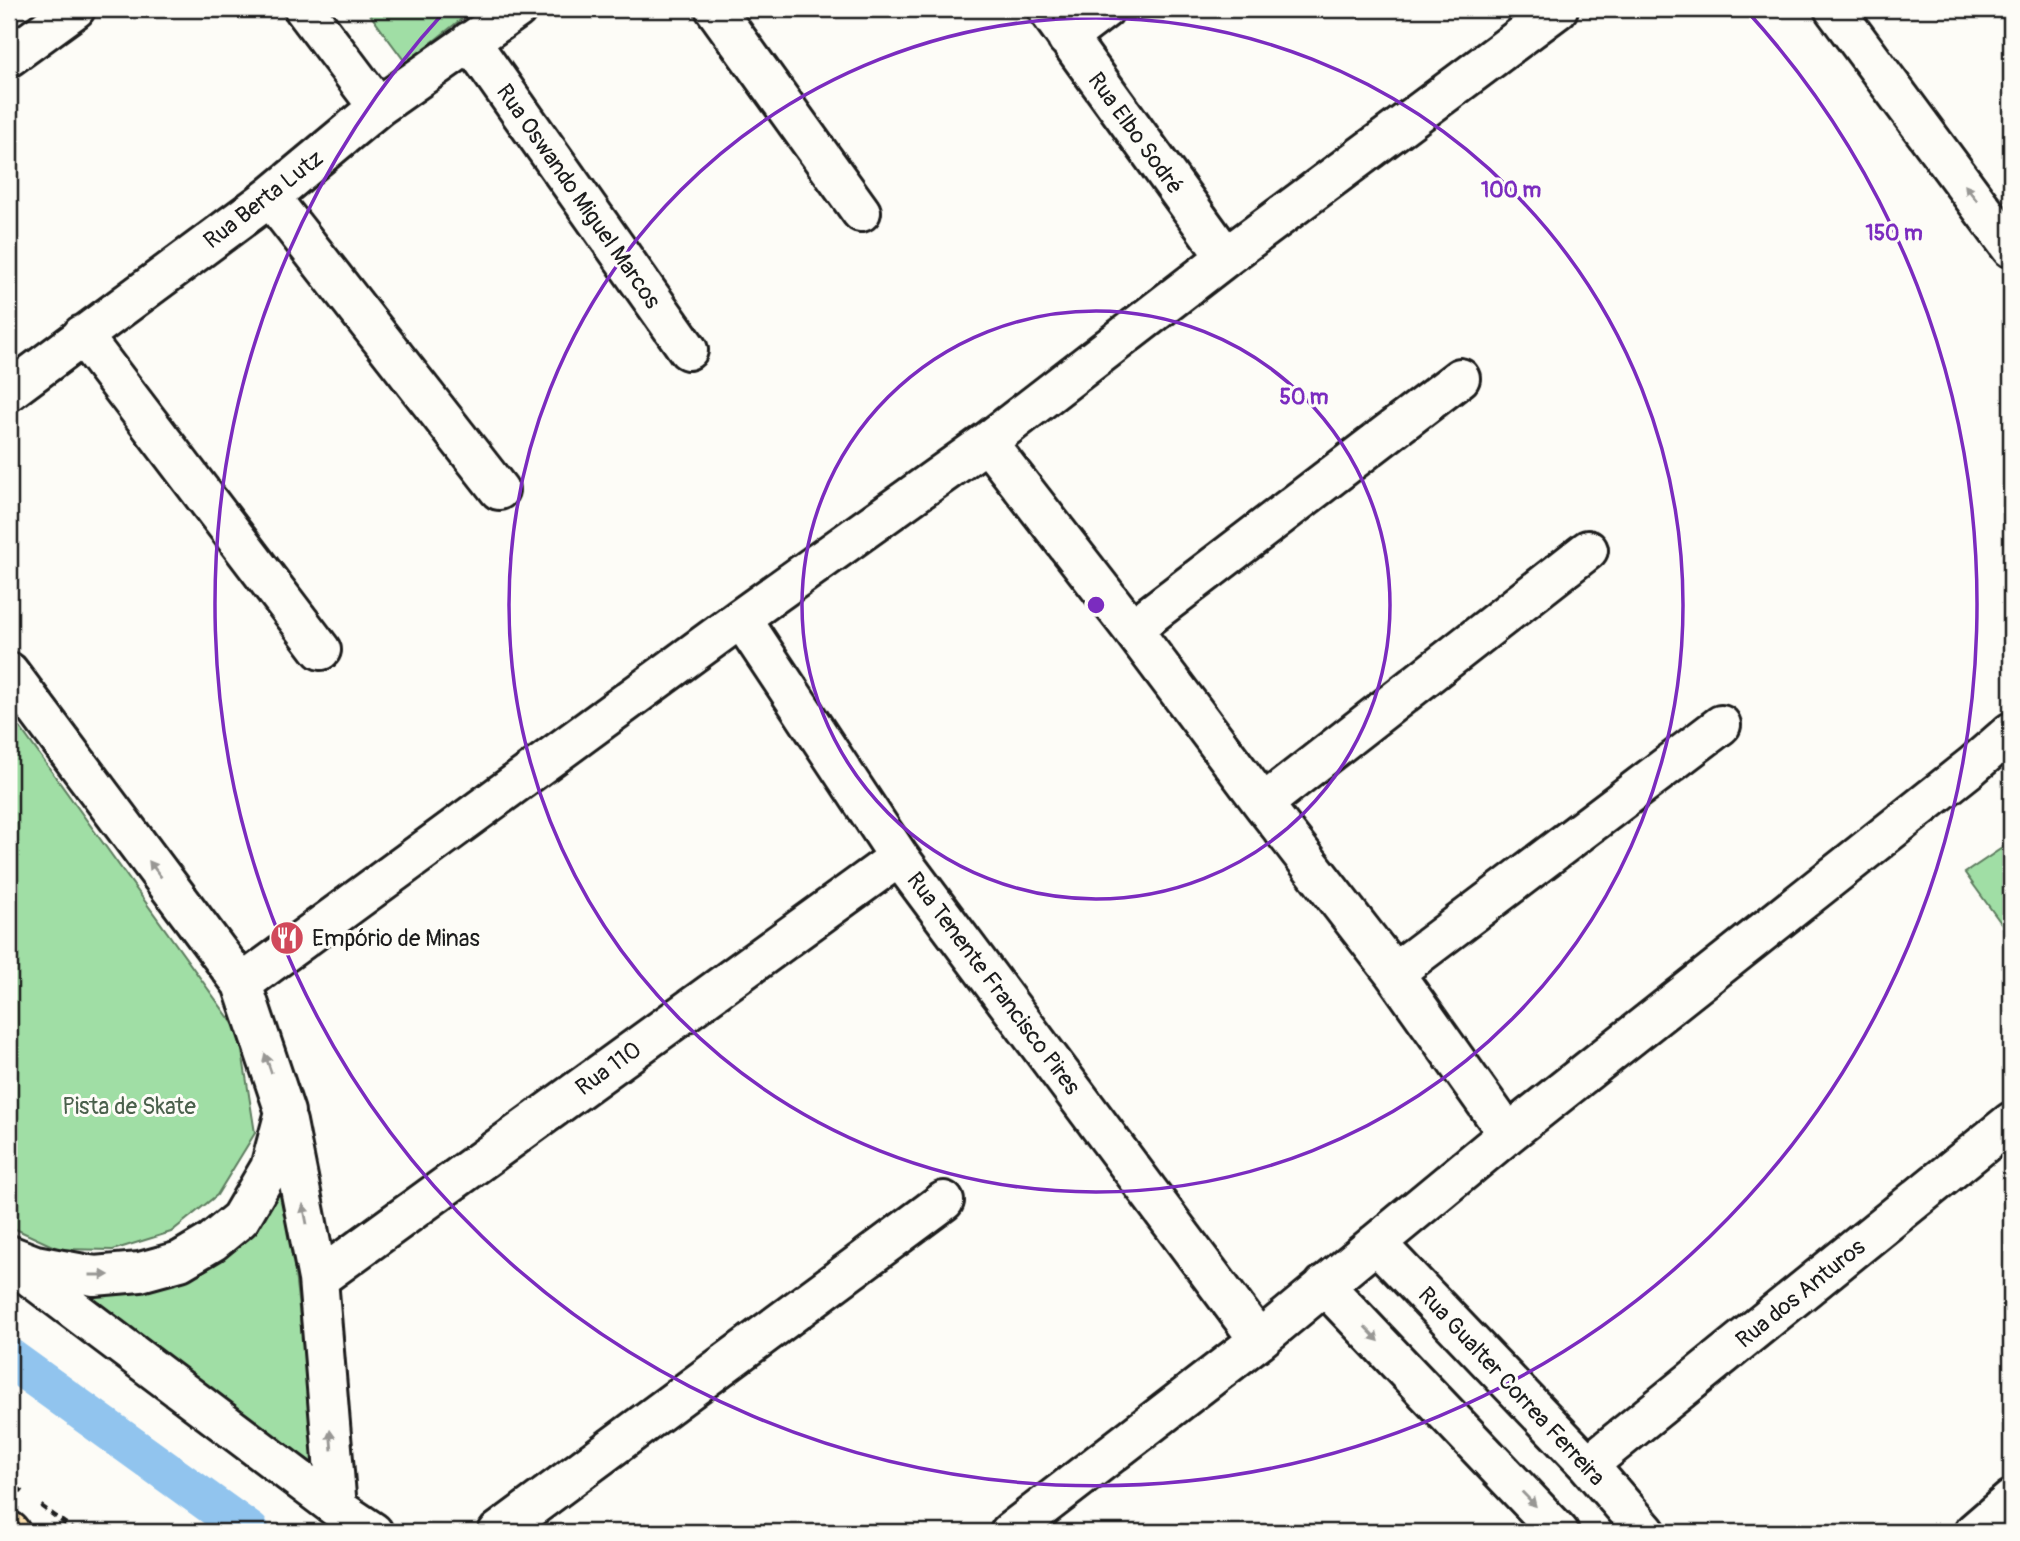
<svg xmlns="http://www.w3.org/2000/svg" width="2020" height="1541" viewBox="0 0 2020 1541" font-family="Pangolin,sans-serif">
<rect width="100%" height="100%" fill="#fdfcf7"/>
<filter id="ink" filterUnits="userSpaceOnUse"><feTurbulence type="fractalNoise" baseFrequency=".0143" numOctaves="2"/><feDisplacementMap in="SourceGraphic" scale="14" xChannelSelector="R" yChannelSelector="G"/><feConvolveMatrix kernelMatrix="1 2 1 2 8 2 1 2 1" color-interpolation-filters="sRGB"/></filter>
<g filter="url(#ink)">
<path fill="#a0dea5" stroke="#5e7d60" stroke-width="2" d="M366,9H474L406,63Z
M9,717L21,729L239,1032L255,1133L217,1195L171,1232L113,1250L59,1249L9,1226Z
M2011,842V937L1965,873Z
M276,1191L286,1195L317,1466L67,1286L117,1292L171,1284L211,1264Z"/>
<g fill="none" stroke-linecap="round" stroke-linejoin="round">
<path stroke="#91c4ee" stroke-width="40" d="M9,1358L250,1532"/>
<g stroke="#1c1c1c" stroke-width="44">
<path id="minor" d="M304,9L378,107
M715,9L861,212
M1047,9L1226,257
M1834,9L2011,248
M1067,38L1105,9
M470,41L688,350
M9,57L75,9
M270,197L499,490
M82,335L321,650
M9,391L270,197L378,107L517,9
M987,442L1132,629L1263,804L1394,973L1508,1134
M741,618L899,857L1259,1340
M1132,629L1460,378
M9,672L242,984L285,1112L270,1168L240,1219L212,1242L180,1261L140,1272L94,1276L35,1265L9,1255
M1263,804L1588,550
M1394,973L1721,725
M242,984L741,618L987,442L1226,257L1558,9
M287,1122L318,1279L337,1508
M1376,1243L1588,1465L1646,1532
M16,1266L337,1508L373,1532
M318,1279L899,857
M1324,1285L1559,1532
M1588,1465L2011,1122
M498,1532L944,1201
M1010,1532L1259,1340L1508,1134L1972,766L2011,732
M1974,1532L2011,1500"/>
</g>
<g stroke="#1c1c1c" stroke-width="44">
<path id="major" d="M9,1531L10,1532"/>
</g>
<path stroke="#1c1c1c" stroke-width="4.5" stroke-dasharray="7 5" stroke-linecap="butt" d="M9,1482L23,1492
M41,1506L77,1532"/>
<use href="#minor" stroke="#fdfcf7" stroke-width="38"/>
<use href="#major" stroke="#faddab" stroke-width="38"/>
</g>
<defs><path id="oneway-solid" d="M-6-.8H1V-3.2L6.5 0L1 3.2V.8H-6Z" transform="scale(1.75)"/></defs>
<g fill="#989794">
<use href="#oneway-solid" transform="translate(1971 193) rotate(-127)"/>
<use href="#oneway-solid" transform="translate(155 869) rotate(-127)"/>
<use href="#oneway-solid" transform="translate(268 1063) rotate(-109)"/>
<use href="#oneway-solid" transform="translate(305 1214) rotate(-101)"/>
<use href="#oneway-solid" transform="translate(99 1275)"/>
<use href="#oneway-solid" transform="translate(1372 1334) rotate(46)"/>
<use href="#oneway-solid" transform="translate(331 1440) rotate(-95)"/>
<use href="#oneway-solid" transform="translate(1529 1499) rotate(46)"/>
</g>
</g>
<g fill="none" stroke="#7b2cbf" stroke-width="3.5">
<circle cx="1096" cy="605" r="294"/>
<circle cx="1096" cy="605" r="587"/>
<path d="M1746 10A881 881 0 1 1 446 10"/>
</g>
<defs>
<g id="restaurant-disc" transform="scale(1.75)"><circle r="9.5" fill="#d1495b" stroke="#fdfcf7"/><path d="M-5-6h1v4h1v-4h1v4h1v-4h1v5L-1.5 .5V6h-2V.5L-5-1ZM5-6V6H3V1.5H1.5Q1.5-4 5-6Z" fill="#fff"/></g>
</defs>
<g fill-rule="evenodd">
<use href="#restaurant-disc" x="287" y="938"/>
</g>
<g text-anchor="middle" stroke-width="6" stroke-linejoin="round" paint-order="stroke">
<g font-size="23" fill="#1c1c1c" stroke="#fdfcf7">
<text transform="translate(1136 133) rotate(54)" y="8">Rua Elbo Sodré</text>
<text transform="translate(579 196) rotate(55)" y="8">Rua Oswando Miguel Marcos</text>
<text transform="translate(263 199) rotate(-38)" y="8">Rua Berta Lutz</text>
<text transform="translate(994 983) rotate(53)" y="8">Rua Tenente Francisco Pires</text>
<text transform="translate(608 1068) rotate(-36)" y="8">Rua 110</text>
<text transform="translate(1800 1293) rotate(-39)" y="8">Rua dos Anturos</text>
<text transform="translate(1512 1386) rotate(47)" y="8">Rua Gualter Correa Ferreira</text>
</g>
<g font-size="23" fill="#1c1c1c" stroke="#fdfcf7" text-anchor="start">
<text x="312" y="946">Empório de Minas</text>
</g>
<g font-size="23" fill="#4a604c" stroke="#fdfcf7">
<text x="129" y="1114">Pista de Skate</text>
</g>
</g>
<circle cx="1096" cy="605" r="10" fill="#7b2cbf" stroke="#fdfcf7" stroke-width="3.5"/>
<g font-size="21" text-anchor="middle" font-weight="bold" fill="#7b2cbf" stroke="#fdfcf7" stroke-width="6" stroke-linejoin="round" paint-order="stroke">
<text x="1511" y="197">100 m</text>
<text x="1894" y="240">150 m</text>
<text x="1304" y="404">50 m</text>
</g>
<rect width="2020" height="1541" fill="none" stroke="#fdfcf7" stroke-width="35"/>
<rect x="18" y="18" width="1985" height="1506" fill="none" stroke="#1c1c1c" stroke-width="2.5" filter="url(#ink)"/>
</svg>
